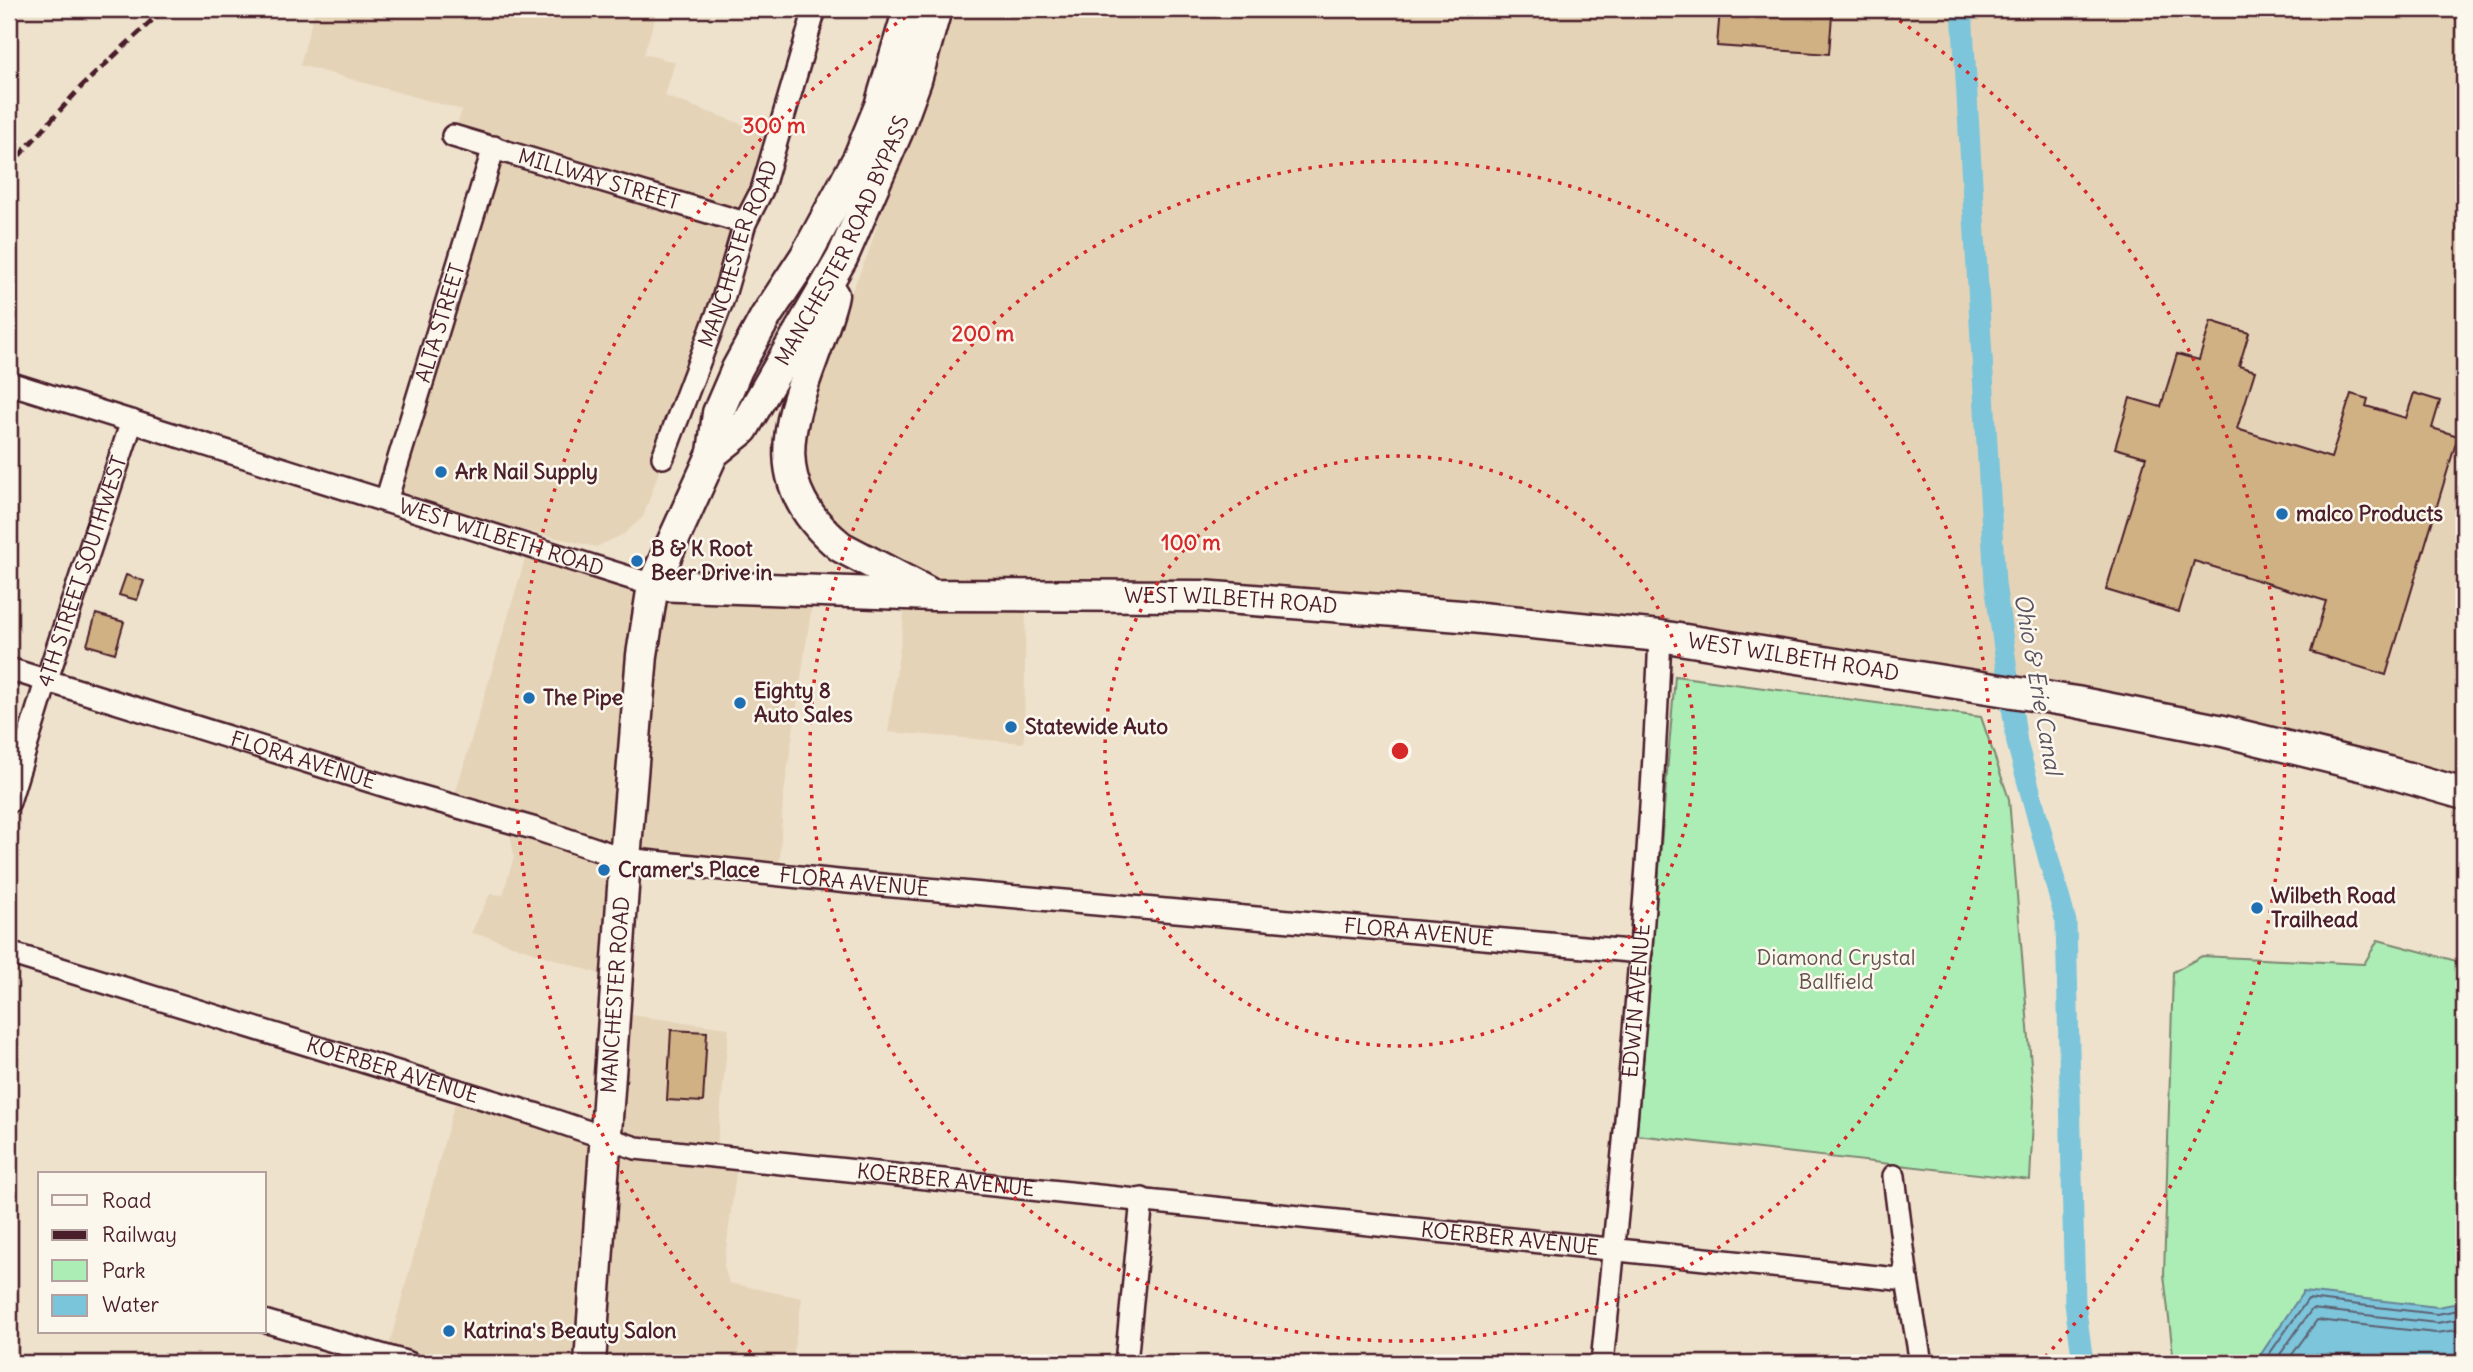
<svg xmlns="http://www.w3.org/2000/svg" width="2473" height="1372" viewBox="0 0 2473 1372" font-family="Delius,sans-serif">
<rect width="100%" height="100%" fill="#eee2cd"/>
<filter id="ink" filterUnits="userSpaceOnUse"><feTurbulence type="fractalNoise" baseFrequency=".0143" numOctaves="2"/><feDisplacementMap in="SourceGraphic" scale="14" xChannelSelector="R" yChannelSelector="G"/><feConvolveMatrix kernelMatrix="1 2 1 2 8 2 1 2 1" color-interpolation-filters="sRGB"/></filter>
<g filter="url(#ink)">
<path fill="#e5d3b7" d="M315,9H658L644,54L675,62L665,96L777,137L643,517L624,534L596,547L450,513L386,501L494,148L453,136L462,110L300,65Z
M945,9H2464V794L2402,776L1660,636L1026,596L1024,743L888,732L903,625L905,594L841,547L808,486L801,424L816,373L868,254Z
M529,546L653,585L814,591L783,800L779,875L625,859L617,980L488,937L471,933L490,894L503,895L514,856L508,821L453,801Z
M615,1013L729,1028L716,1155L738,1158L724,1266L729,1283L802,1298L792,1363H409L386,1357L458,1091L605,1138Z"/>
<path fill="#acedb5" stroke="#7b8670" stroke-width="2" d="M1675,676L1981,717L2009,799L2034,1100L2030,1180L1637,1135Z
M2378,940L2464,963V1363H2174L2164,1275L2173,972L2202,956L2364,964Z"/>
<path fill="#7bc5db" stroke="#678395" stroke-width="2" d="M2303,1292L2438,1307L2464,1302V1363H2255Z"/>
<g fill="none" stroke-linecap="round" stroke-linejoin="round">
<path stroke="#5e6171" stroke-width="2" d="M2263,1363L2308,1299L2437,1314L2464,1309
M2274,1363L2312,1309L2437,1323L2464,1318
M2286,1363L2317,1320L2436,1333L2464,1329"/>
<path stroke="#7bc5db" stroke-width="21" d="M1962,9L1995,583L2017,743L2066,922L2075,1303L2083,1363"/>
</g>
<path fill="#d0b184" stroke="#4a1f2b" stroke-width="2" d="M1720,9H1806V13L1832,15L1829,54L1717,46Z
M2211,321L2249,333L2239,366L2255,371L2237,429L2331,458L2351,394L2368,399L2366,406L2406,418L2414,393L2440,401L2432,428L2458,436L2386,675L2311,652L2326,601L2194,561L2179,612L2106,590L2146,457L2115,448L2130,398L2161,407L2177,354L2199,360Z
M126,575L144,581L137,600L119,595Z
M96,614L124,622L115,653L87,645Z
M671,1030L707,1032L703,1102L667,1100Z"/>
<g fill="none" stroke-linecap="round" stroke-linejoin="round">
<g stroke="#4a1f2b" stroke-width="26">
<g id="street">
<path id="s1" d="M453,136L745,223"/>
<path id="s2" d="M9,383L653,585"/>
<path id="s3" d="M663,457L723,299L745,223L762,190L815,9"/>
<path id="s4" d="M386,501L494,147"/>
<path id="s5" d="M9,669L402,791L536,829L625,859L848,882L1641,952"/>
<path id="s6" d="M9,802L46,682L132,421"/>
<path id="s7" d="M9,953L538,1115L636,1148L1907,1280"/>
<path d="M1894,1176L1907,1280L1921,1363"/>
<path d="M264,1321L409,1363"/>
<path d="M1126,1363L1142,1199"/>
<path id="s8" d="M1602,1363C1627,1122 1650,879 1660,636"/>
</g>
</g>
<g stroke="#4a1f2b" stroke-width="35">
<g id="secondary">
<path d="M833,295C810,389 743,468 841,547L927,592"/>
<path id="s9" d="M713,453L743,429L842,258L897,132L916,80L936,9"/>
<path id="s10" d="M653,585L933,595L1201,596L1461,616L1660,636L2076,702L2223,731L2381,770L2464,794"/>
<path id="s11" d="M590,1363L625,859L642,655L653,585L713,453L718,413L737,369L766,316L805,257L859,157L880,106L909,9"/>
</g>
</g>
<use href="#street" stroke="#fbf7ec" stroke-width="21"/>
<use href="#secondary" stroke="#fbf7ec" stroke-width="30"/>
<path stroke="#4a1f2b" stroke-width="5" stroke-dasharray="10 5" stroke-linecap="butt" d="M9,167L82,86L164,9"/>
</g>
</g>
<g fill="none" stroke="#d62828" stroke-width="3.5" stroke-dasharray="3.5 7">
<circle cx="1400" cy="751" r="295"/>
<circle cx="1400" cy="751" r="590"/>
<path d="M758 1360A885 885 0 0 1 918 9M1882 9A885 885 0 0 1 2042 1360"/>
</g>
<g fill="#1f6fb2" stroke="#fbf7ec" stroke-width="2.5">
<circle cx="441" cy="472" r="7"/>
<circle cx="2282" cy="514" r="7"/>
<circle cx="637" cy="561" r="7"/>
<circle cx="529" cy="698" r="7"/>
<circle cx="740" cy="703" r="7"/>
<circle cx="1011" cy="727" r="7"/>
<circle cx="604" cy="870" r="7"/>
<circle cx="2257" cy="908" r="7"/>
<circle cx="449" cy="1331" r="7"/>
</g>
<g text-anchor="middle" stroke-width="5" stroke-linejoin="round" paint-order="stroke">
<g font-size="21" fill="#4a1f2b" stroke="#fbf7ec">
<text dy="7" stroke="none"><textPath href="#s1" startOffset="152">MILLWAY STREET</textPath></text>
<text dy="7" stroke="none"><textPath href="#s9" startOffset="252">MANCHESTER ROAD BYPASS</textPath></text>
<text dy="7" stroke="none"><textPath href="#s3" startOffset="217">MANCHESTER ROAD</textPath></text>
<text dy="7" stroke="none"><textPath href="#s4" startOffset="186">ALTA STREET</textPath></text>
<text dy="7" stroke="none"><textPath href="#s2" startOffset="516">WEST WILBETH ROAD</textPath></text>
<text dy="7" stroke="none"><textPath href="#s6" startOffset="242">4TH STREET SOUTHWEST</textPath></text>
<text dy="7" stroke="none"><textPath href="#s10" startOffset="578">WEST WILBETH ROAD</textPath></text>
<text dy="7" stroke="none"><textPath href="#s10" startOffset="1144">WEST WILBETH ROAD</textPath></text>
<text dy="7" stroke="none"><textPath href="#s5" startOffset="308">FLORA AVENUE</textPath></text>
<text dy="7" stroke="none"><textPath href="#s5" startOffset="875">FLORA AVENUE</textPath></text>
<text dy="7" stroke="none"><textPath href="#s5" startOffset="1442">FLORA AVENUE</textPath></text>
<text dy="7" stroke="none"><textPath href="#s11" startOffset="369">MANCHESTER ROAD</textPath></text>
<text dy="7" stroke="none"><textPath href="#s8" startOffset="364">EDWIN AVENUE</textPath></text>
<text dy="7" stroke="none"><textPath href="#s7" startOffset="401">KOERBER AVENUE</textPath></text>
<text dy="7" stroke="none"><textPath href="#s7" startOffset="968">KOERBER AVENUE</textPath></text>
<text dy="7" stroke="none"><textPath href="#s7" startOffset="1535">KOERBER AVENUE</textPath></text>
</g>
<g font-size="21" font-weight="bold" fill="#4a1f2b" stroke="#fbf7ec" text-anchor="start">
<text x="455" y="479">Ark Nail Supply</text>
<text x="2296" y="521">malco Products</text>
<text x="651" y="556">B &amp; K Root<tspan x="651" dy="24">Beer Drive in</tspan></text>
<text x="754" y="698">Eighty 8<tspan x="754" dy="24">Auto Sales</tspan></text>
<text x="543" y="705">The Pipe</text>
<text x="1025" y="734">Statewide Auto</text>
<text x="618" y="877">Cramer's Place</text>
<text x="2271" y="903">Wilbeth Road<tspan x="2271" dy="24">Trailhead</tspan></text>
<text x="463" y="1338">Katrina's Beauty Salon</text>
</g>
<g font-size="21" fill="#62524e" stroke="#fbf7ec">
<text x="1836" y="965">Diamond Crystal<tspan x="1836" dy="24">Ballfield</tspan></text>
</g>
<g font-size="23" font-style="italic" fill="#595160" stroke="#fbf7ec">
<text transform="translate(2038 684) rotate(80)" y="8">Ohio &amp; Erie Canal</text>
</g>
</g>
<circle cx="1400" cy="751" r="10" fill="#d62828" stroke="#fbf7ec" stroke-width="3.5"/>
<g font-size="21" text-anchor="middle" font-weight="bold" fill="#d62828" stroke="#fbf7ec" stroke-width="5" stroke-linejoin="round" paint-order="stroke">
<text x="774" y="133">300 m</text>
<text x="983" y="341">200 m</text>
<text x="1191" y="550">100 m</text>
</g>
<rect width="2473" height="1372" fill="none" stroke="#fbf7ec" stroke-width="35"/>
<rect x="18" y="18" width="2438" height="1337" fill="none" stroke="#4a1f2b" stroke-width="2.5" filter="url(#ink)"/>
<rect x="38" y="1172" width="228" height="161" fill="#fbf7ec" stroke="#b4a19f" stroke-width="2"/>
<rect x="52" y="1195" width="35" height="10" fill="#fbf7ec" stroke="#b4a19f" stroke-width="2"/>
<text x="102" y="1208" font-size="21" fill="#4a1f2b">Road</text>
<rect x="52" y="1230" width="35" height="10" fill="#4a1f2b" stroke="#b4a19f" stroke-width="2"/>
<text x="102" y="1242" font-size="21" fill="#4a1f2b">Railway</text>
<rect x="52" y="1260" width="35" height="21" fill="#acedb5" stroke="#b4a19f" stroke-width="2"/>
<text x="102" y="1278" font-size="21" fill="#4a1f2b">Park</text>
<rect x="52" y="1295" width="35" height="21" fill="#7bc5db" stroke="#b4a19f" stroke-width="2"/>
<text x="102" y="1312" font-size="21" fill="#4a1f2b">Water</text>
</svg>
